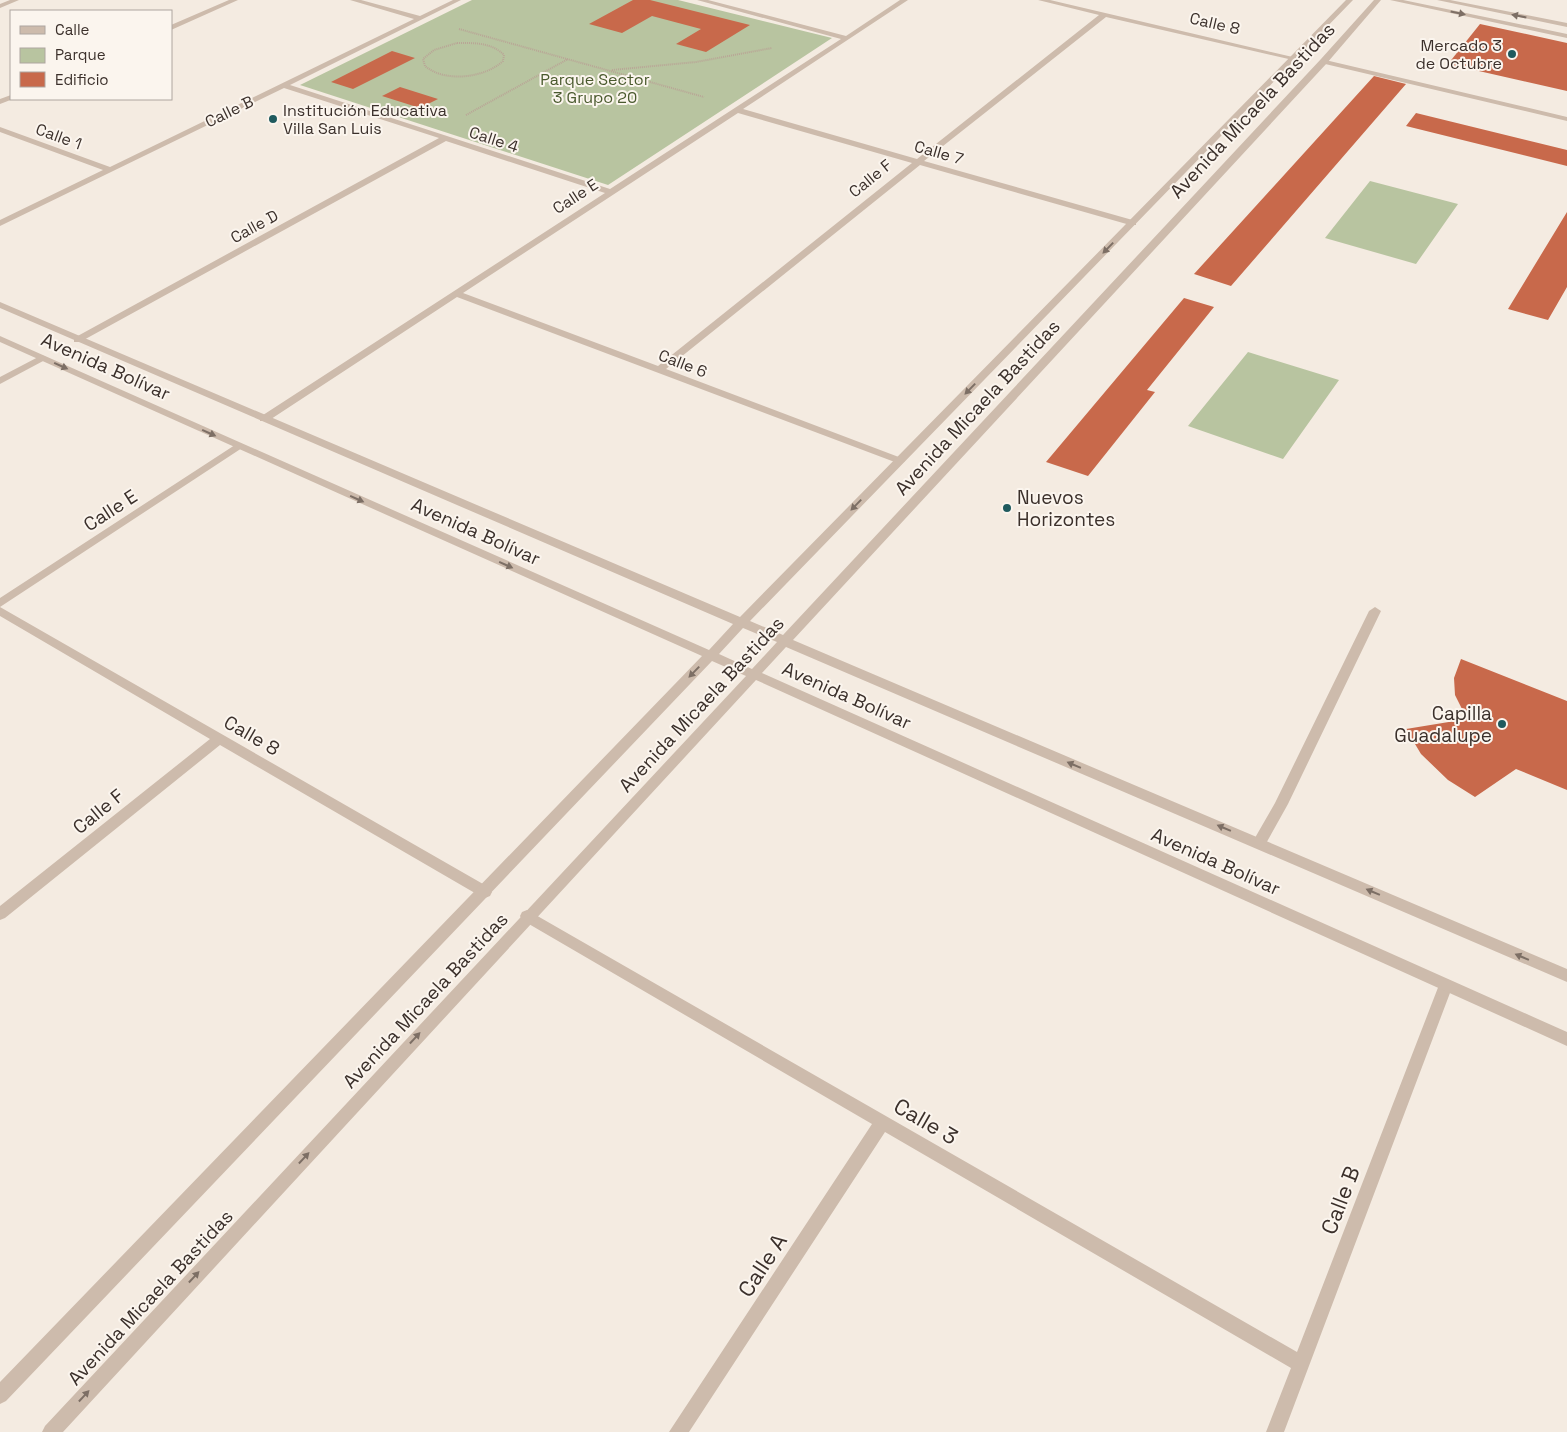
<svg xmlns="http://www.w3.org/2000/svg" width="1567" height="1432" viewBox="0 0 1567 1432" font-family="'Space Grotesk',sans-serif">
<rect width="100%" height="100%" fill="#f4ebe1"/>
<path fill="#b8c4a0" d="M472,0H678L832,38L608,185L300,85Z
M1370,181L1458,204L1416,264L1325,238Z
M1248,352L1339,380L1283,459L1188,426Z"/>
<path fill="#c8694b" d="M633,0H650L750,25L706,52L676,44L701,29L652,16L622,33L589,24Z
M1480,24L1567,43V91L1448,64Z
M392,51L415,58L353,89L331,82Z
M1374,76L1406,84L1231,286L1194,274Z
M400,87L438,99L420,108L382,96Z
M1416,113L1567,150V166L1406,126Z
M1567,212V287L1548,320L1508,309Z
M1184,298L1214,307L1147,390L1155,392L1088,476L1046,462Z
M1461,659L1567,701V790L1516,769L1475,797L1448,780L1421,754L1406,729L1467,719L1455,695L1454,678Z"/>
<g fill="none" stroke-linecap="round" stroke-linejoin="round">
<path stroke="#b9a596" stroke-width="2" stroke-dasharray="1 1" stroke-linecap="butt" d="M459,29L704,97
M457,43C474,43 491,42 504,55L503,61C485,78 445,83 425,66L423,59L434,50Z
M612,70L696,62L772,48
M466,115L568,59"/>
<path fill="#cdbbac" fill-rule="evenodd" d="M1321,59L1567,117V121L1321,63Z
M1375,607L1381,611L1288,804L1264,847L1259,848L1254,847L1252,843L1275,803L1369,611Z"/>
<path fill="#cdbbac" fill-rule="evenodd" d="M229,0H238L171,30V25Z
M350,0H361L420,16L453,0H461L290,85L610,189L841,39L697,0H708L846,36L900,0H908L743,109L917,159L1099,15L1038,0H1050L1297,58L1293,60L1106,17L924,161L1136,221V225H1130L920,165L666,369L904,459L905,461L900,464L457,297L268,421H260V417L605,193L446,141L80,342H74V338L439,138L284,88L0,226V220L103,170L0,132V127L110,167L414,19ZM738,113L912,163L658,366L463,293Z
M11,95V99H13L0,104V99Z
M42,355L47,358L45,360L0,384V377Z
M238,443L243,446L242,448L0,607V598Z
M0,607L490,888L492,892L490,896L485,898L480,896L220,745L5,918L0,920V906L210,739L0,616Z
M527,910L1297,1352L1439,985L1441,981L1446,979L1451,981L1453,985L1284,1432H1266L1291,1368L885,1132L689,1432H669L872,1124L522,920L520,916L522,912Z"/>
<path fill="#cdbbac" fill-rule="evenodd" d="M10,0H19L0,8V4Z
M1346,0H1353L750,621L783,635L1321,59L1374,0H1381L1327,63L793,640L1567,969V982L786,647L762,673L1567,1032V1046L756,680L63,1432H42L45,1426L746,676L712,661L6,1401L0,1404V1382L702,656L0,342V336L709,650L733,624L0,308V302L740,617ZM743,628L777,642L752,669L719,654Z
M1390,0H1403L1567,34V38Z
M1437,0H1450L1567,23V27Z"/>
</g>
<defs><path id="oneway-solid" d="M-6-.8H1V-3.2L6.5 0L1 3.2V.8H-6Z" transform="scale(1.25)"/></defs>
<g fill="#7d6f65">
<use href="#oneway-solid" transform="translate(1458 13) rotate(12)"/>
<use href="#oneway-solid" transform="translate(1519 16) rotate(-169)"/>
<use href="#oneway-solid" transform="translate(1108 248) rotate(134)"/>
<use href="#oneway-solid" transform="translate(61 366) rotate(24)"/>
<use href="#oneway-solid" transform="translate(970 389) rotate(134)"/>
<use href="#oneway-solid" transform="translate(209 433) rotate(24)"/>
<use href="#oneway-solid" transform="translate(357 499) rotate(24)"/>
<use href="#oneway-solid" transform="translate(856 505) rotate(134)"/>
<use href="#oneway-solid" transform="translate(506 565) rotate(24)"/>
<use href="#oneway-solid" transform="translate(694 672) rotate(134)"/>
<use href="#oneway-solid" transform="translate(1074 765) rotate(-157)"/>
<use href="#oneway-solid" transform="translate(1224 828) rotate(-157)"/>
<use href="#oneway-solid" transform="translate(1373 892) rotate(-157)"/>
<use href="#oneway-solid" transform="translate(1522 957) rotate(-157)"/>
<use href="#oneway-solid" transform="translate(415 1038) rotate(-47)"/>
<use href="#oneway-solid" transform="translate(304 1158) rotate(-47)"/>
<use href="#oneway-solid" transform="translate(194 1277) rotate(-47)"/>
<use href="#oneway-solid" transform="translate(84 1396) rotate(-47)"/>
</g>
<g fill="#1f5a5e" stroke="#fbf5ee" stroke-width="2">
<circle cx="1512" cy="54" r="5"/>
<circle cx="273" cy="119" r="5"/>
<circle cx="1007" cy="508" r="5"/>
<circle cx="1502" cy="724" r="5"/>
</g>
<g text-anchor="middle" stroke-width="4" stroke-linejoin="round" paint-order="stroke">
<g font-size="16" fill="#3b302b" stroke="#fbf5ee">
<text transform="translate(1215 23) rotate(13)" y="6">Calle 8</text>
<text transform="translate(229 111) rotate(-26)" y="6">Calle B</text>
<text transform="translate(59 136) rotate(20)" y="6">Calle 1</text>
<text transform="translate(494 139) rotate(18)" y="6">Calle 4</text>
<text transform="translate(939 152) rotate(16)" y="6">Calle 7</text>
<text transform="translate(870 178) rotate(-39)" y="6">Calle F</text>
<text transform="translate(575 196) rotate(-33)" y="6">Calle E</text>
<text transform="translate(254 226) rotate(-29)" y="6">Calle D</text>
<text transform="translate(683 363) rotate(21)" y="6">Calle 6</text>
</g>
<g font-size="16" fill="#3b302b" stroke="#fbf5ee" text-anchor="end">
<text x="1502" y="51">Mercado 3<tspan x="1502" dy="18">de Octubre</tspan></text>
<text x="283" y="116" text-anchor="start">Institución Educativa<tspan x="283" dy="18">Villa San Luis</tspan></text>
</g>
<g font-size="16" fill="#4a5a2e" stroke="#fbf5ee">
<text x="595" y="85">Parque Sector<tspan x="595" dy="18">3 Grupo 20</tspan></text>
</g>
<g font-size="19" fill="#3b302b" stroke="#fbf5ee">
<text transform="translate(1252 110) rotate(-47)" y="7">Avenida Micaela Bastidas</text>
<text transform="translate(106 366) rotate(24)" y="7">Avenida Bolívar</text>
<text transform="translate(977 407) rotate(-47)" y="7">Avenida Micaela Bastidas</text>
<text transform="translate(110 510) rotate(-33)" y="7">Calle E</text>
<text transform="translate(476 531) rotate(24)" y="7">Avenida Bolívar</text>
<text transform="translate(847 695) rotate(24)" y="7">Avenida Bolívar</text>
<text transform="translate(701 704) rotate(-47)" y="7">Avenida Micaela Bastidas</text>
<text transform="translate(252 735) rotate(30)" y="7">Calle 8</text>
<text transform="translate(98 811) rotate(-39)" y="7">Calle F</text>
<text transform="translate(1216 861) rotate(24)" y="7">Avenida Bolívar</text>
<text transform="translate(425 1000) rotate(-47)" y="7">Avenida Micaela Bastidas</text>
<text transform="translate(150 1297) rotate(-47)" y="7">Avenida Micaela Bastidas</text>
</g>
<g font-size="19" fill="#3b302b" stroke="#fbf5ee" text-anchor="start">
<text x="1017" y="504">Nuevos<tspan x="1017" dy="22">Horizontes</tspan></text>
<text x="1492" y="720" text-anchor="end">Capilla<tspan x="1492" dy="22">Guadalupe</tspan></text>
</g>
<g font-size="22" fill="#3b302b" stroke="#fbf5ee">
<text transform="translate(926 1121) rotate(30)" y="8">Calle 3</text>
<text transform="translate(1340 1200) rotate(-69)" y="8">Calle B</text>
<text transform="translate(762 1265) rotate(-57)" y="8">Calle A</text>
</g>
</g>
<rect x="10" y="10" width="162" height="90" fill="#fbf5ee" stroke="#aea6a0"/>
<rect x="20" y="26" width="25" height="8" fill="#cdbbac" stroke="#aea6a0"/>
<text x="55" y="35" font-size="15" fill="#3b302b">Calle</text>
<rect x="20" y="48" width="25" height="15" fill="#b8c4a0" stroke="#aea6a0"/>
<text x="55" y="60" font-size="15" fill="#3b302b">Parque</text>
<rect x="20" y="72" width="25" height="15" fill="#c8694b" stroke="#aea6a0"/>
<text x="55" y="85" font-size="15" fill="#3b302b">Edificio</text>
</svg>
